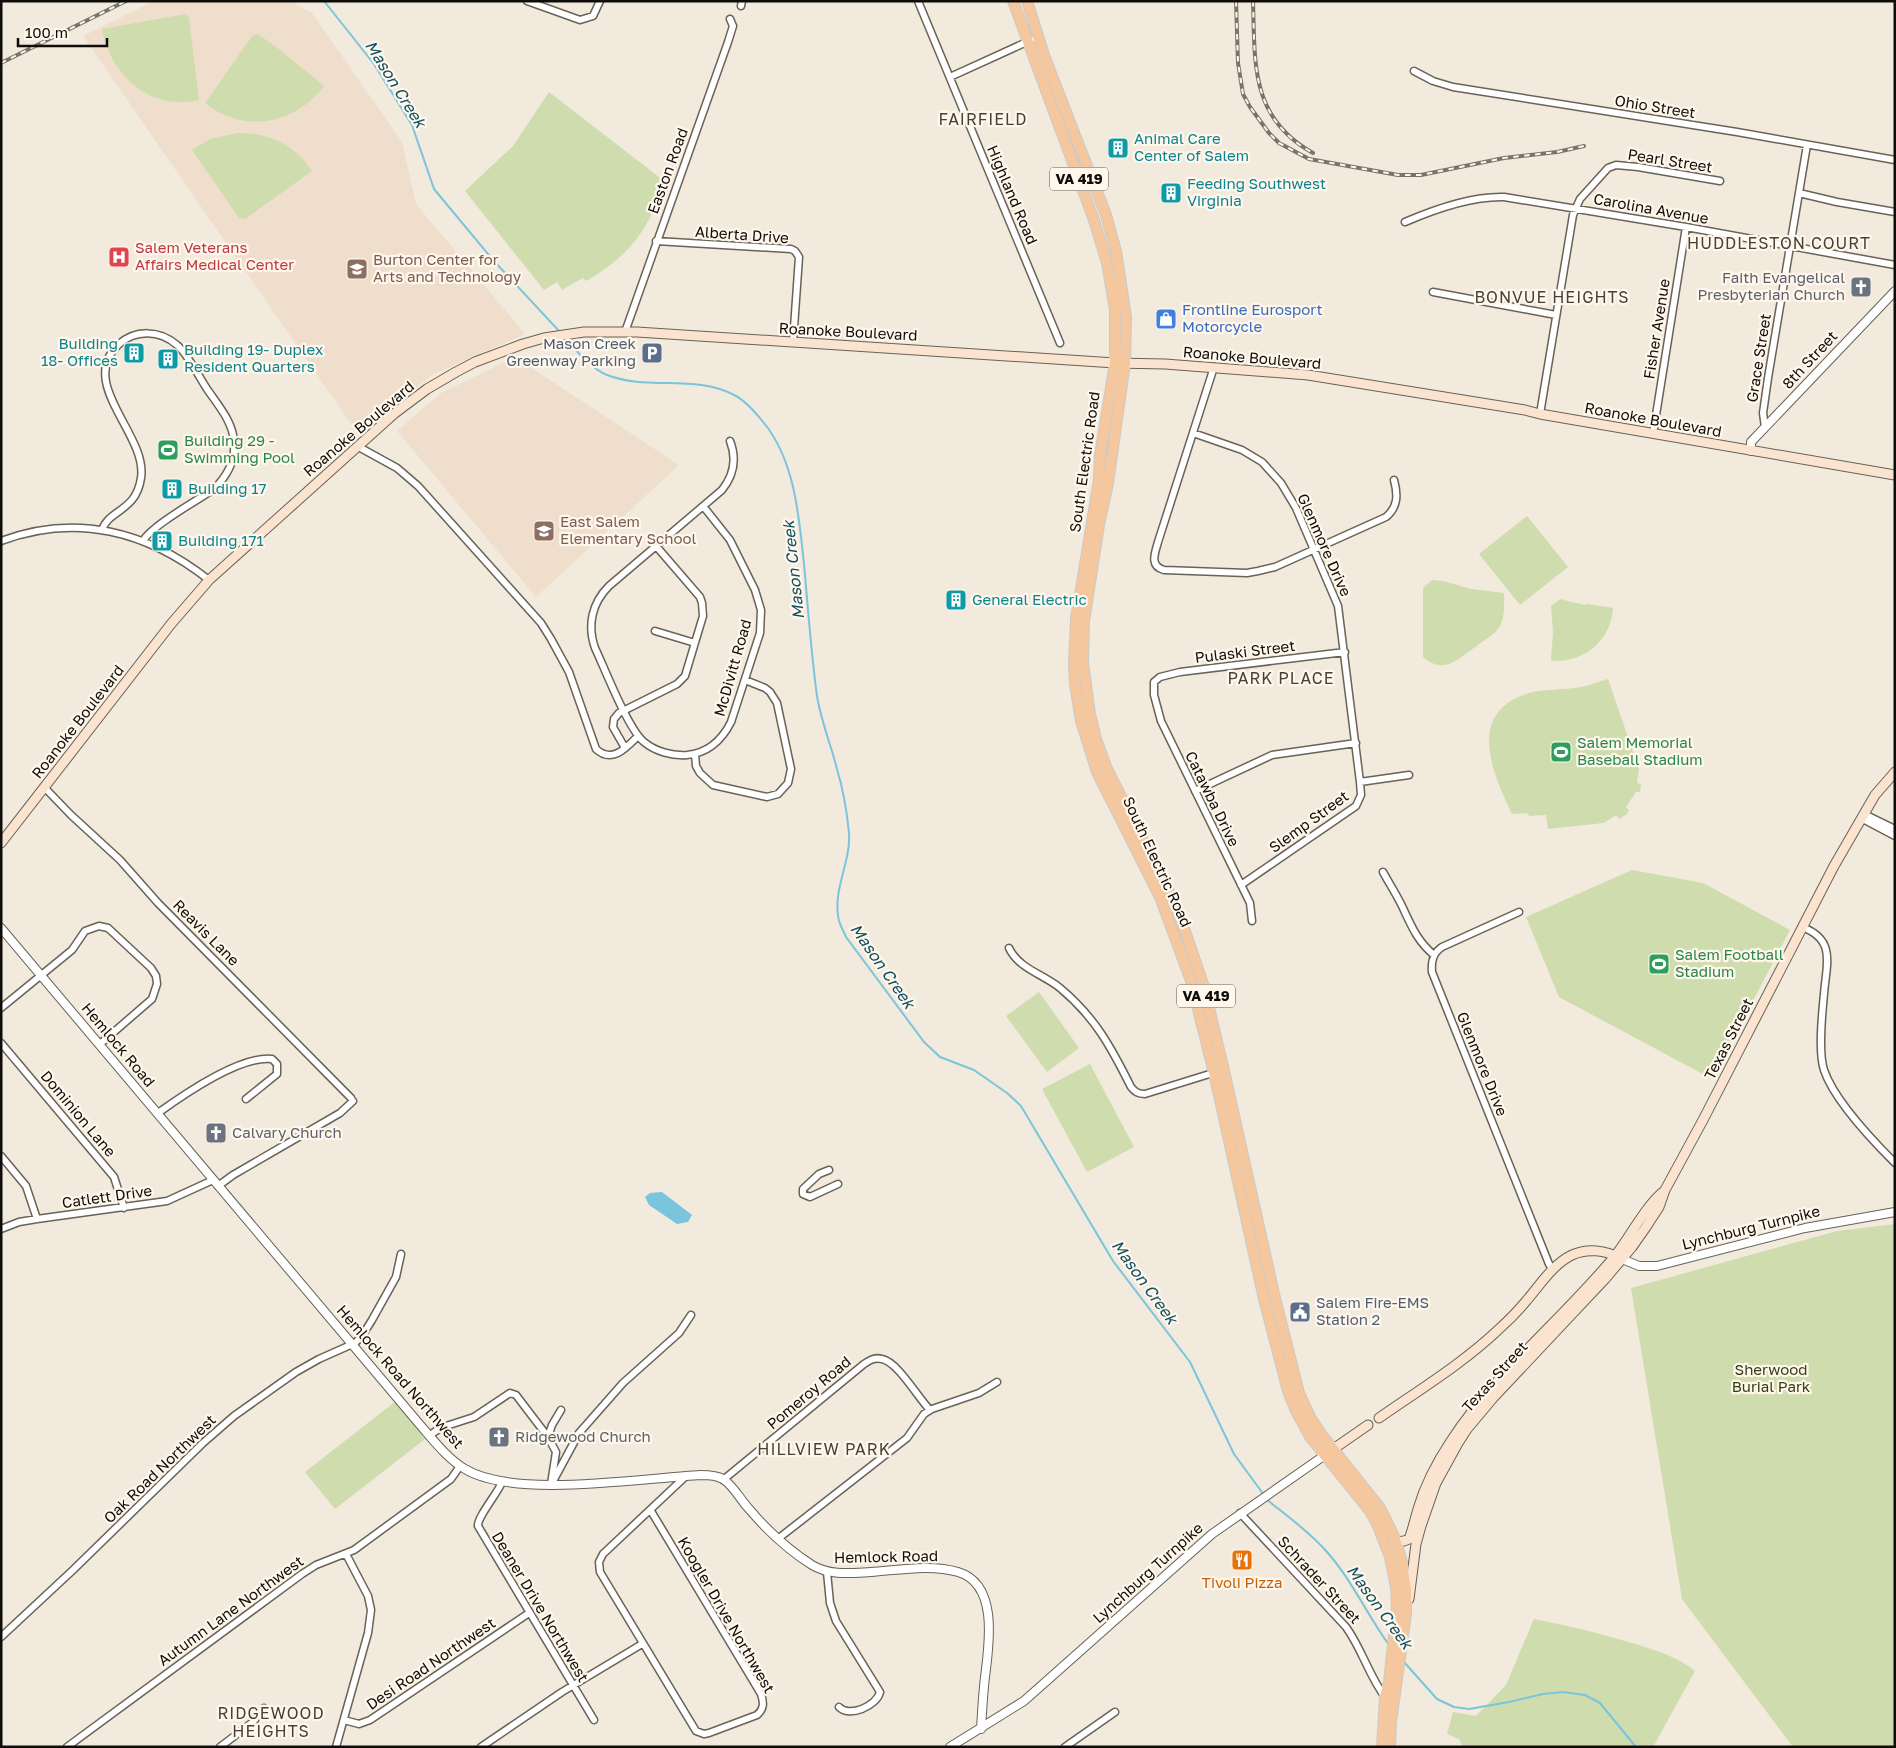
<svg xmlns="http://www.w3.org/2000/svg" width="1896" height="1748" viewBox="0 0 1896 1748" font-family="'Golos Text',sans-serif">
<rect width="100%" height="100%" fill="#f1eadd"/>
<path fill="#f0decd" d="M154,1H291L312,13L402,142L416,204L525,334L432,375L358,434L83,36Z
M515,357L679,465L536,597L397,431L441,393Z"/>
<path fill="#cfddae" d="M185,14L189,17L199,100C149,111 111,76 102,29Z
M258,34L279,49L324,86C295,125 243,134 205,103L253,35Z
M549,92L663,180C652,228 628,257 586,281L583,278L562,290L557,282L544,290L465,191L513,146Z
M237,133C267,132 296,145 312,171L245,219L239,218L192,150L210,139Z
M1527,516L1568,567L1520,605L1479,554Z
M1432,580L1443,581L1471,589L1504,593C1504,602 1505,615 1501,624C1496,634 1486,639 1478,645C1459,658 1445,676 1423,657V588Z
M1560,599L1585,605L1588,604L1613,608C1611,640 1585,662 1554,661L1551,660L1553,632L1551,606Z
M1608,679L1639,769L1637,783L1641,784L1640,792H1636L1626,807L1629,810L1627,814L1619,819L1616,815L1604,823L1548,829L1546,815L1529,816L1528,813L1512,814C1491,770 1465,710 1533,692C1547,689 1561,690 1575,688C1586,687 1597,682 1608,679Z
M1632,870L1703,883L1790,930L1712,1079L1559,997L1526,917Z
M1039,992L1079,1048L1047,1072L1006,1016Z
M1090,1064L1134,1147L1087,1172L1042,1089Z
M1895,1224V1747H1793L1682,1599L1631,1288L1837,1231Z
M396,1401L425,1439L335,1509L305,1472Z
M1534,1619C1567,1625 1599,1633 1632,1643C1654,1650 1677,1656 1695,1671L1653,1747H1463L1459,1739L1447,1734L1453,1712L1476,1716L1506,1685Z"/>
<path fill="#7ac4dc" d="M166,440L177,456L169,461L158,445Z
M662,1192L692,1215L688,1222L677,1224L649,1205L645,1197L650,1193Z"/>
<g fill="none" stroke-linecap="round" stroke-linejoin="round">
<path stroke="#7ac4dc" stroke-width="2" d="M324,1L374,64L412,125L434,189L493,260L560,332
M565,338C577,351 590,368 607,375C648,391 695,374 734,395C745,400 756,413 764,423C795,461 799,517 804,564C808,608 811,652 817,696C821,721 831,745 837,769C843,789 847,812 849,833C851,861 834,887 838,915C838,922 843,930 846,937L924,1042L940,1057L974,1070L1007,1093L1021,1106L1113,1261L1190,1362L1234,1454L1264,1495
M1266,1499C1287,1516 1310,1532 1327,1552C1352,1580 1367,1615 1389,1645
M1404,1662L1437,1699L1454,1707L1469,1709L1509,1702L1543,1694L1563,1692L1585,1695L1600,1703L1636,1747"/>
<g stroke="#686257" stroke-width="9">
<path id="minor" d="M527,1L580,20L593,16L600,1
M918,1L1060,343
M741,6L742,1
M1414,71L1433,81L1453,87L1737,132L1895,160
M950,77L1031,40
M1799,193L1837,202L1895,212
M1405,222C1435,209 1471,196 1504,197L1686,227L1895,265
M656,241L791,249L795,251L799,257L793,342
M1433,292L1556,315
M625,332L728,42L733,26L730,19
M1214,367L1158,542C1155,553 1149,566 1164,570L1247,573L1258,571L1275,567L1386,517C1398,507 1398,495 1394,480
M1540,414L1573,215L1580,199L1608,168L1616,165L1638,167L1720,181
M1765,427L1763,413L1768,378L1807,145
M1193,433L1242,450L1262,462L1281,483L1296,508L1338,606L1360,782L1361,795L1356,806L1241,885
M1653,434L1686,227
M357,446L397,468L418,486L541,623L551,639L569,672L596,749C612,764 626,748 638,736
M703,506L730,540L755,590L761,610L760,633L731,722C722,740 708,753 687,755C673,756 656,752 644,742C628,729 605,669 595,648C587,625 592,603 609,586L722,490C734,475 737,459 730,441
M102,530C109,509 136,512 141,478C148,435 77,384 118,345C135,329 160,330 177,345C187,353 199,377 207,389C218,405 233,422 234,442C236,461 227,476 214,489C198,500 151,526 143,541
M1,541C76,513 147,531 209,580
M655,631L695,643
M625,748L613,727L614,719L619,713L677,684L685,676L703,616L702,603L700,597L656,546
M695,754L696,766L700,773L713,785L767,797L778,794L788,783L791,769L777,703L770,692L765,688L745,680
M1360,782L1409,775
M44,787L71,815L120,860L158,903L351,1098
M1195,791L1272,755L1356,743
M1864,814L1895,829
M1861,818L1895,836
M1383,872C1389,883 1396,894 1402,906C1411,925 1417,941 1434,955
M1519,912L1442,947C1433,953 1431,961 1432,972L1549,1264L1553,1270
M1252,921L1250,903L1161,721L1154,695V682L1160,677L1180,672L1345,652
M1802,927C1837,940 1826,965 1824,994C1822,1014 1818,1052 1824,1070C1834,1100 1872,1140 1895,1163
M1009,948C1019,969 1043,974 1060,988C1095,1017 1111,1047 1131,1087C1135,1092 1138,1094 1145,1094L1216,1072
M1,1008L72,950L85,931L99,926L108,928L151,968L156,976L157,984L152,999L100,1044
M1,1043L114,1177L124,1208
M158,1113C183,1095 240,1055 272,1059L277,1064V1074L246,1099
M1,1156L26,1186L37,1219
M829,1170L819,1174L803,1189V1194L810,1197L838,1184
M218,1186L233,1175L340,1113L353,1101
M1,1229L19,1222L37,1219L167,1201L213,1180
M429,1436L440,1428L474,1417L510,1393L516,1395L548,1437
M723,1480L864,1364C870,1360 875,1357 882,1359C898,1362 918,1398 930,1410
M502,1482C498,1493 477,1517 478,1526L594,1720
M551,1484L556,1452L548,1437L552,1425L561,1410
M551,1485L579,1433L623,1383L679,1333L691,1315
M651,1511L761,1694C764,1703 764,1709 757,1715L709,1733L704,1734L696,1731L600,1572L599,1562L603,1554L686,1476
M1240,1513L1346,1627C1362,1649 1369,1676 1385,1697
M779,1538L907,1438L924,1414L932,1409L979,1393L997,1382
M827,1572L830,1603L836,1621L880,1692C877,1706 849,1718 839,1707
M1,1637L73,1570L203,1443L234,1416L296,1372L319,1359L355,1343L362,1336L372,1320L396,1277L401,1254
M344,1720L359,1724L370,1720L529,1613
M67,1747L302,1574L316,1565L354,1550L451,1479L460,1466
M220,1747L253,1722L264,1708
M336,1747L368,1633L371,1610L368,1596L346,1554
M481,1747L562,1692L642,1644
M1065,1747L1115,1712"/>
</g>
<g stroke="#686257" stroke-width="10">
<path id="tertiary" d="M1751,451V442L1895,291
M1,928L421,1426C434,1441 448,1459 465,1469C514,1499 642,1478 701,1475C708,1475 716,1475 723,1479C734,1486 741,1501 750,1510C767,1530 790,1551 812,1565C830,1576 851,1573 871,1572C899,1570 931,1564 958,1572C999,1584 989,1645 985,1677C983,1694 982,1712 981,1729
M1622,1259L1639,1266H1657L1805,1228L1895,1212
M950,1747L1024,1701L1212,1534L1325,1455"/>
</g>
<g stroke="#686257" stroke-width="11">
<path id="secondary" d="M1,843L171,624L209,580L395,413L427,389L456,372L475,362L523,344L544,338L584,332H637L1115,363L1165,364L1308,375L1525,410L1540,414L1895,475
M1379,1418C1419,1390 1462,1364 1498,1330C1508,1321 1518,1311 1527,1300C1540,1285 1553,1264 1572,1255C1587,1248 1606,1250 1619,1258
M1329,1452L1368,1425
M1396,1542L1404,1541L1409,1539C1413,1529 1415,1519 1418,1509C1425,1485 1437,1462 1451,1441C1496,1372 1563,1319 1615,1256C1630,1237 1645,1207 1663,1192
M1409,1599L1416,1544L1421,1526L1436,1483L1458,1443L1467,1429L1493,1398L1605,1279L1632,1247L1646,1227L1659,1207L1665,1190L1703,1120L1834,866L1875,795L1895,772"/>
</g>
<g stroke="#cacac9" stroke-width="12">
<path id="primary" d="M1013,1L1094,220L1107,263L1115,310V363L1100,455L1099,480L1076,619L1074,663L1075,684L1081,721L1097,772L1160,897L1191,981L1214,1073L1264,1299L1288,1391L1296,1411L1311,1438L1370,1511L1378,1526L1390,1557L1396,1587L1397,1608L1389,1682L1385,1697L1382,1747
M1027,1L1045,58L1106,215L1116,251L1126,317L1125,363L1108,483L1099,525L1084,621L1083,663L1090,714L1096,739L1107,769L1170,894L1183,925L1204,987L1224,1071L1275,1298L1299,1393L1310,1417L1321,1434L1380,1508L1393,1534L1401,1558L1406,1590V1614L1391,1722L1390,1747"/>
</g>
<use href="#minor" stroke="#fff" stroke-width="6"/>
<use href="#tertiary" stroke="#fff" stroke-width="8"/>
<use href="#secondary" stroke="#fae3cf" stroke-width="9"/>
<use href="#primary" stroke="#f4c79e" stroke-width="10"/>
<g stroke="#78746c" stroke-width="4">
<path id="rail" d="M1236,1L1238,63L1243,94L1250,107L1269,133L1279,143L1309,159L1398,175H1421L1504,158L1557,152L1584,146
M1253,1C1255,64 1250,118 1313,153
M1,63L126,1"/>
</g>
<use href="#rail" stroke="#fff7eb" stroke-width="2" stroke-dasharray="5.5" stroke-linecap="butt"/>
</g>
<defs>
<g id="building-square" transform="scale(1.125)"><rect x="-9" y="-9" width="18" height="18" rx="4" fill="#0f9aa8" stroke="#fff7eb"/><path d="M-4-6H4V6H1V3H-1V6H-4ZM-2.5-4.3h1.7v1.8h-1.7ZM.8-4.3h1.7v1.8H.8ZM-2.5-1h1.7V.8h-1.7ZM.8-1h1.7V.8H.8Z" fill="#fff"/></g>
<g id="hospital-square" transform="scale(1.125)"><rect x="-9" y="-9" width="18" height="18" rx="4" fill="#e0444e" stroke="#fff7eb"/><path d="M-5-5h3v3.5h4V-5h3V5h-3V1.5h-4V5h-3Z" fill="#fff"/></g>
<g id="school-square" transform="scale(1.125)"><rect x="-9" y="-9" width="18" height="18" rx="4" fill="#8d6e63" stroke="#fff7eb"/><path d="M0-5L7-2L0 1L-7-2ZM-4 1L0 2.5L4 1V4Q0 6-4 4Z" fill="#fff"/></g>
<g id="church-square" transform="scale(1.125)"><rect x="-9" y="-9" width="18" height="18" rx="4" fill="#6b7280" stroke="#fff7eb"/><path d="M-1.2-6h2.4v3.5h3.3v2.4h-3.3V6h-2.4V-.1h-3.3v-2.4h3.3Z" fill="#fff"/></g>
<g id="shop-square" transform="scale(1.125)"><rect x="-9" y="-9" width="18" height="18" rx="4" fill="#3f7fe0" stroke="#fff7eb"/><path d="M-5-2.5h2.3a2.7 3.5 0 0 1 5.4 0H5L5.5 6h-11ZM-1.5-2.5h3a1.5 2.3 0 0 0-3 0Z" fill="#fff"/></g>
<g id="parking-square" transform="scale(1.125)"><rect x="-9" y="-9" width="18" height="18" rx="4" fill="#5c6f8a" stroke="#fff7eb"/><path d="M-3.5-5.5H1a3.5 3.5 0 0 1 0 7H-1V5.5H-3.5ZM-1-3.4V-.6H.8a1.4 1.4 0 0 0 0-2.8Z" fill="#fff"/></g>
<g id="stadium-square" transform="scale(1.125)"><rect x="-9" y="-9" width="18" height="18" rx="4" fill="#2e9e5b" stroke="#fff7eb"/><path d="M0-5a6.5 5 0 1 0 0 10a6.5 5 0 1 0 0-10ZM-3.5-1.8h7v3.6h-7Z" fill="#fff"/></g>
<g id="civic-square" transform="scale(1.125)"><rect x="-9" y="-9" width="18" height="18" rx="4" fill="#5c6f8a" stroke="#fff7eb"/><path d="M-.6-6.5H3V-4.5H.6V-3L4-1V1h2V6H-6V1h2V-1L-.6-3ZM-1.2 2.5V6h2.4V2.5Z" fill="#fff"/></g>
<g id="restaurant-square" transform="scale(1.125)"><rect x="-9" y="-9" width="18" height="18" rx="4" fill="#e8710a" stroke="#fff7eb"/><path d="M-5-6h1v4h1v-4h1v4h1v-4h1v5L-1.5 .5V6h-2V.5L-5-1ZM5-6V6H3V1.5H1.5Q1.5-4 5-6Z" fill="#fff"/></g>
</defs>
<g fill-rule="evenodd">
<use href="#building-square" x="1118" y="148"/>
<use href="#building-square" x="1171" y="193"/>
<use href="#hospital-square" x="119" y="257"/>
<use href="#school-square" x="357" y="269"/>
<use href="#church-square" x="1861" y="287"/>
<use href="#shop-square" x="1166" y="319"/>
<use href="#building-square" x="134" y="353"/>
<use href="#parking-square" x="652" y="353"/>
<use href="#building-square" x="168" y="359"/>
<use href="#stadium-square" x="168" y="450"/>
<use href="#building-square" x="172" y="489"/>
<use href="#school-square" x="544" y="531"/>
<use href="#building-square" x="162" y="541"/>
<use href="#building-square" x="956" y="600"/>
<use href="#stadium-square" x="1561" y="752"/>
<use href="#stadium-square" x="1659" y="964"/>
<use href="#church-square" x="216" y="1133"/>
<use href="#civic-square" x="1300" y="1312"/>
<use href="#church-square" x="499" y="1437"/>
<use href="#restaurant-square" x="1242" y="1560"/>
</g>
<g text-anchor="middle" stroke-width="4.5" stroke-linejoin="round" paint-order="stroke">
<g fill="#fff7eb" stroke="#57534d" stroke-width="1">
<rect x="1050" y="167.5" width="58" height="23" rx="4"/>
<rect x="1177" y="984.5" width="58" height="23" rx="4"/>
</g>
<g font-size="14" font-weight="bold" fill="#0f0d09">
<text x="1079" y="184">VA 419</text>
<text x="1206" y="1001">VA 419</text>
</g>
<g font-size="15" fill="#0f0d09" stroke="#fff7eb">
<text transform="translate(1655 107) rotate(9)" y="5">Ohio Street</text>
<text transform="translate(1670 161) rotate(9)" y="5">Pearl Street</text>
<text transform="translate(668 171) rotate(-70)" y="5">Easton Road</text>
<text transform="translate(1012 195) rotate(67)" y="5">Highland Road</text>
<text transform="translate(1651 209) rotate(10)" y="5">Carolina Avenue</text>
<text transform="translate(742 235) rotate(4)" y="5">Alberta Drive</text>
<text transform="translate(1657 329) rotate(-81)" y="5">Fisher Avenue</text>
<text transform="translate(848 332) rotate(3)" y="5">Roanoke Boulevard</text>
<text transform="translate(1252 358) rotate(5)" y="5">Roanoke Boulevard</text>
<text transform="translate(1759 358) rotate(-81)" y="5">Grace Street</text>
<text transform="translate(1810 360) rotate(-47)" y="5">8th Street</text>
<text transform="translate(1653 420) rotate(10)" y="5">Roanoke Boulevard</text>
<text transform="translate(359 429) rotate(-40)" y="5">Roanoke Boulevard</text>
<text transform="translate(1085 462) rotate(-82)" y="5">South Electric Road</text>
<text transform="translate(1324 545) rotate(66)" y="5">Glenmore Drive</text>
<text transform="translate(1245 652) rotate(-7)" y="5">Pulaski Street</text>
<text transform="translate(733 668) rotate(-74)" y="5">McDivitt Road</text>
<text transform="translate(78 722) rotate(-52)" y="5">Roanoke Boulevard</text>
<text transform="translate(1212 799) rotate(64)" y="5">Catawba Drive</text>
<text transform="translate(1309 822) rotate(-36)" y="5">Slemp Street</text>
<text transform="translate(1157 862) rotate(65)" y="5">South Electric Road</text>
<text transform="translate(206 933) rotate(45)" y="5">Reavis Lane</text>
<text transform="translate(1729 1039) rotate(-63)" y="5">Texas Street</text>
<text transform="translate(118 1045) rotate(50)" y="5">Hemlock Road</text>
<text transform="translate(1482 1064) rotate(68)" y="5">Glenmore Drive</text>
<text transform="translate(78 1114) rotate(50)" y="5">Dominion Lane</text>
<text transform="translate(107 1197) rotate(-8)" y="5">Catlett Drive</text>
<text transform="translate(1751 1228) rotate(-14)" y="5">Lynchburg Turnpike</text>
<text transform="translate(400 1377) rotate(49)" y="5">Hemlock Road Northwest</text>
<text transform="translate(1495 1377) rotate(-48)" y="5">Texas Street</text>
<text transform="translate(809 1393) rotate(-40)" y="5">Pomeroy Road</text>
<text transform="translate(160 1469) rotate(-44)" y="5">Oak Road Northwest</text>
<text transform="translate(886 1557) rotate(-1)" y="5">Hemlock Road</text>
<text transform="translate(1148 1573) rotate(-42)" y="5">Lynchburg Turnpike</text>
<text transform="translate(1319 1580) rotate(47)" y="5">Schrader Street</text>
<text transform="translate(540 1607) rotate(59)" y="5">Deaner Drive Northwest</text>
<text transform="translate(231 1611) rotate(-36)" y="5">Autumn Lane Northwest</text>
<text transform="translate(726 1615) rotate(60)" y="5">Koogler Drive Northwest</text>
<text transform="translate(431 1664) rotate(-34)" y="5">Desi Road Northwest</text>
</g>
<g font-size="15" fill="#0d838f" stroke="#fff7eb" text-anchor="start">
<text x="1134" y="144">Animal Care<tspan x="1134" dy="17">Center of Salem</tspan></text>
<text x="1187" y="189">Feeding Southwest<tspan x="1187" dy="17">Virginia</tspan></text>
<text x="118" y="349" text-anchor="end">Building<tspan x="118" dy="17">18- Offices</tspan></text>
<text x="184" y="355">Building 19- Duplex<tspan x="184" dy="17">Resident Quarters</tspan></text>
<text x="188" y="494">Building 17</text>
<text x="178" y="546">Building 171</text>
<text x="972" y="605">General Electric</text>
</g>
<g font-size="15" fill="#be3a42" stroke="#fff7eb" text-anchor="start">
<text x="135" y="253">Salem Veterans<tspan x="135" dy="17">Affairs Medical Center</tspan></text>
</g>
<g font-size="15" fill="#785e54" stroke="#fff7eb" text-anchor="start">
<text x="373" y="265">Burton Center for<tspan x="373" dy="17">Arts and Technology</tspan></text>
<text x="560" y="527">East Salem<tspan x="560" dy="17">Elementary School</tspan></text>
</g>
<g font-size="15" fill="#5b616d" stroke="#fff7eb" text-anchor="start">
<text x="1845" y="283" text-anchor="end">Faith Evangelical<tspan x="1845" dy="17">Presbyterian Church</tspan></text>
<text x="232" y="1138">Calvary Church</text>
<text x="515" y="1442">Ridgewood Church</text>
</g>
<g font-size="15" fill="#366cbe" stroke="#fff7eb" text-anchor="start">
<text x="1182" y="315">Frontline Eurosport<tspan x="1182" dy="17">Motorcycle</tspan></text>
</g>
<g font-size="15" fill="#4e5e75" stroke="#fff7eb" text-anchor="end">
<text x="636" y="349">Mason Creek<tspan x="636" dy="17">Greenway Parking</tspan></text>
<text x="1316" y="1308" text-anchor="start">Salem Fire-EMS<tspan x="1316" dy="17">Station 2</tspan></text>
</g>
<g font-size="15" fill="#27864d" stroke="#fff7eb" text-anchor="start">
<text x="184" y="446">Building 29 -<tspan x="184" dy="17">Swimming Pool</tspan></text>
<text x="1577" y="748">Salem Memorial<tspan x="1577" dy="17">Baseball Stadium</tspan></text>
<text x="1675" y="960">Salem Football<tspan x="1675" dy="17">Stadium</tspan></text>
</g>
<g font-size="15" fill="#353f13" stroke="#fff7eb">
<text x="1771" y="1375">Sherwood<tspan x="1771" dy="17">Burial Park</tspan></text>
</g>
<g font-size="15" fill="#c56008" stroke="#fff7eb">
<text x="1242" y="1588">Tivoli Pizza</text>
</g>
<g font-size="16" font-style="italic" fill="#115062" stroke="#fff7eb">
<text transform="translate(396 84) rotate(58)" y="6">Mason Creek</text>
<text transform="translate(793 570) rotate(-96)" y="6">Mason Creek</text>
<text transform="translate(883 966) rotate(55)" y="6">Mason Creek</text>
<text transform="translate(1145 1282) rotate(54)" y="6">Mason Creek</text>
<text transform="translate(1380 1607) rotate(54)" y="6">Mason Creek</text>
</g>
<g font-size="16" letter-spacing="1" fill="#464137" stroke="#fff7eb">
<text x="983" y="125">FAIRFIELD</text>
<text x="1779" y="249">HUDDLESTON COURT</text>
<text x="1552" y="303">BONVUE HEIGHTS</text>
<text x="1281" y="684">PARK PLACE</text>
<text x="824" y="1455">HILLVIEW PARK</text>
<text x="271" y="1719">RIDGEWOOD<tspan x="271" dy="18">HEIGHTS</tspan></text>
</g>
</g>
<rect width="1896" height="1748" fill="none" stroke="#0f0d09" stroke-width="5"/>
<path d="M18 38v8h89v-8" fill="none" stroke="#0f0d09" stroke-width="2.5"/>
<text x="25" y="38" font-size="15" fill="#0f0d09" stroke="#fff7eb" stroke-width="4" paint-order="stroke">100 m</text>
</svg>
